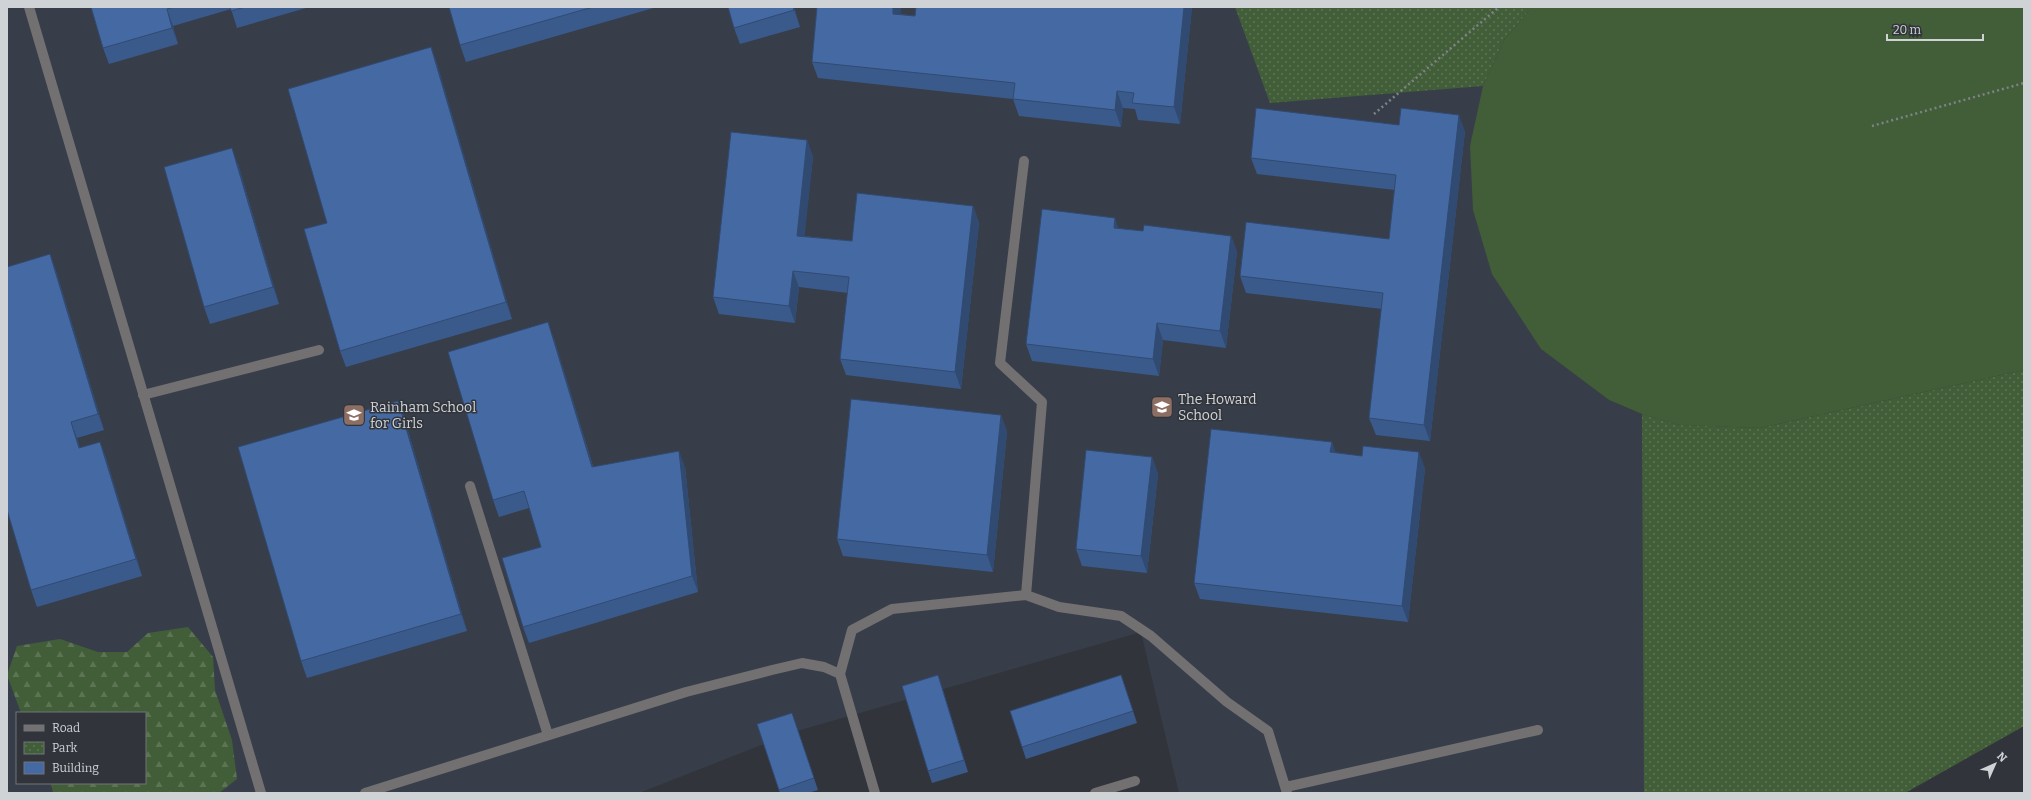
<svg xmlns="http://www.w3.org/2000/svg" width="2031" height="800" viewBox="0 0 2031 800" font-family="Bitter,serif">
<defs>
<pattern id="forest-firs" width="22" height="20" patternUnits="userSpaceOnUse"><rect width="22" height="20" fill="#425e38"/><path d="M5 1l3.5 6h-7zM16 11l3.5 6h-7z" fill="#5c7454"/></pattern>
<pattern id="park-dots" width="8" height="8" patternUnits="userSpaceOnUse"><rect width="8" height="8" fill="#425e38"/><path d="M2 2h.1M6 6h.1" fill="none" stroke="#5c7454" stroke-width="1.8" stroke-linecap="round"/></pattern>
</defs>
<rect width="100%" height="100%" fill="#31353b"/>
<path fill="#373e49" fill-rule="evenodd" d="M7,7H1532L1504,40L1541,349L1609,400L1642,414L1760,428L2024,370V726L1905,793H1179L1141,632L797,731L639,793H7ZM17,713H145V783H17Z"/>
<path fill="url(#forest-firs)" d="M188,627L213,657L215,690L232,740L237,779L219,793H53L51,783H145V713H21L7,675L17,646L60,639L98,652H127L148,633Z"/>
<path fill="url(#park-dots)" d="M1235,7H1532L1504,40L1483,86L1270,103Z
M2024,370V726L1905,793H1644L1642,414L1680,425L1760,428Z"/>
<path fill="#425e38" d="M1532,7H2024V370L1760,428L1680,425L1642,414L1609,400L1541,349L1492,274L1473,210L1470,146L1483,86L1504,40Z"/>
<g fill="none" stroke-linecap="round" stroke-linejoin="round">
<path stroke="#7f8287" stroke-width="2.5" stroke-dasharray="2 3" stroke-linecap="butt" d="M1374,114L1499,7
M1872,126L2024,83"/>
<path stroke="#737072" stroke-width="10" d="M29,7L261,793
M143,395L319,350
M470,486L548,735
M1026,595L1059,607L1121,616L1151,636L1227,702L1268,731L1287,793
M1286,787L1538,730
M365,793L686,692L772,670L802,663L824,667L840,674
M875,793L840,674L852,630L892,609L1026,595L1042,402L1000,363L1024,161
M1095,793L1135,781"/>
</g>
<path fill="#3b5a8c" d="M91,7H306V8L237,28L231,9L173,26L178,44L109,64L103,48Z
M449,7H657L466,62L460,45Z
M794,7L800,27L740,44L734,28Z
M817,7H901L900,14L915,16L916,7H1192L1180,124L1138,120L1135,109L1123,108L1121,127L1019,116L1013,99L818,78L812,62Z
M431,47L437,64L512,319L346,367L340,351L327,223Z
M1399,125L1465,131L1430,441L1376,435L1369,418L1382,309L1246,293L1240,276L1389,239L1395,190L1257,174L1251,158Z
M807,140L813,157L804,236L852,241L973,206L979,223L961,389L846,375L840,359L848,293L799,287L795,323L719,314L713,297Z
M238,164L279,304L210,324L204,307Z
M1118,228L1143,231L1231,236L1237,252L1226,348L1163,340L1159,376L1032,361L1026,344Z
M50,254L56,271L104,430L77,438L80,448L100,442L106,458L142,576L37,607L31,590Z
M554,339L593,466L685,467L698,592L529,643L523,627L541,547L529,508L499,517L493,500Z
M398,401L404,417L467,631L307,678L301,661Z
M1001,415L1007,432L993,572L843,556L837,539Z
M1332,442L1335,453L1425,468L1408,622L1200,599L1194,583Z
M1152,457L1158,474L1147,573L1082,566L1076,549Z
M938,675L942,687L968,772L932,783L928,771Z
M1121,675L1137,723L1026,759L1022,747Z
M792,713L818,790L808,793H780L757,724Z"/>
<path fill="#304a72" d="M793,7H794L800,27Z
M893,7H901V8L899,30L893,14Z
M1184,7H1192L1180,124L1174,107Z
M167,9L173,26L178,44L172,28Z
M431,47L437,64L512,319L506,302Z
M1117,91L1123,108L1121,127L1115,110Z
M1459,115L1465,131L1430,441L1424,425Z
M807,140L813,157L803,252L797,236Z
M232,148L238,164L279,304L273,287Z
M973,206L979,223L961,389L955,372Z
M1115,218L1121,235L1114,228Z
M1231,236L1237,252L1226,348L1220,331Z
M50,254L56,271L104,430L98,414Z
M793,271L799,287L795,323L789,306Z
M548,322L554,339L598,483L592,467Z
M1157,323L1163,340L1159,376L1153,359Z
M398,401L404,417L467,631L461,614Z
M1001,415L1007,432L993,572L987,555Z
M71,422L77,438L85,464L79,448Z
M100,442L106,458L142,576L136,559Z
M1332,442L1338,459L1330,452Z
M679,451L685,467L698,592L692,576Z
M1419,452L1425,468L1408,622L1402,606Z
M1152,457L1158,474L1147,573L1141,556Z
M938,675L942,687L968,772L964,760Z"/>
<path fill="#4569a3" stroke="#304a72" d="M91,7H174L167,9L172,28L103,48Z
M230,7H245L231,11Z
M449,7H593L460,45Z
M728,7H793L794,10L734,28Z
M817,7H893V14L915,16L916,7H1184L1174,107L1132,103L1134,93L1117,91L1115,110L1013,99L1015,83L812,62Z
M431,47L506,302L340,351L304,229L327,223L288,89Z
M1256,108L1399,125L1401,108L1459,115L1424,425L1369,418L1383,293L1240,276L1246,222L1389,239L1396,175L1251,158Z
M731,132L807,140L797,236L852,241L857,193L973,206L955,372L840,359L849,277L793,271L789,306L713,297Z
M232,148L273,287L204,307L164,167Z
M1042,209L1115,218L1114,228L1143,231L1144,225L1231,236L1220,331L1157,323L1153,359L1026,344Z
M50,254L98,414L71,422L79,448L100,442L136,559L31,590L7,510V267Z
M548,322L592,467L679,451L692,576L523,627L502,558L541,547L524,491L493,500L448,352Z
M851,399L1001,415L987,555L837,539Z
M398,401L461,614L301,661L238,447Z
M1211,429L1332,442L1330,452L1362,456L1363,446L1419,452L1402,606L1194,583Z
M1086,450L1152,457L1141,556L1076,549Z
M938,675L964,760L928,771L902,686Z
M1121,675L1133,711L1022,747L1010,711Z
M792,713L814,778L779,790L757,724Z"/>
<defs>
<g id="school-square" transform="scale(1.15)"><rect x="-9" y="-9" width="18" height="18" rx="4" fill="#8d6e63" stroke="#31353b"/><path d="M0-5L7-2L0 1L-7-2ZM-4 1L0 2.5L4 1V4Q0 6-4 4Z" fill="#fff"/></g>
</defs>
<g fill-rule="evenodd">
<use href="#school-square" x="1162" y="407"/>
<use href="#school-square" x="354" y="415"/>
</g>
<g text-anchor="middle" stroke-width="3" stroke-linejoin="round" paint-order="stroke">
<g font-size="14" fill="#d0d3d6" stroke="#31353b" text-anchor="start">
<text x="1178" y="404">The Howard<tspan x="1178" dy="16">School</tspan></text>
<text x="370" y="412">Rainham School<tspan x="370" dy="16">for Girls</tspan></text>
</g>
</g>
<rect width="2031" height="800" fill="none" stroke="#d0d3d6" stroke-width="16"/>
<rect x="16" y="712" width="130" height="72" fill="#31353b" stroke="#717479"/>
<rect x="24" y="725" width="20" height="6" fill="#737072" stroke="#717479"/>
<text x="52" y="732" font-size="12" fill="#d0d3d6">Road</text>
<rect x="24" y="742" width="20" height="12" fill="url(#park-dots)" stroke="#717479"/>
<text x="52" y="752" font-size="12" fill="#d0d3d6">Park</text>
<rect x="24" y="762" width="20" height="12" fill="#4569a3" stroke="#717479"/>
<text x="52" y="772" font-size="12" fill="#d0d3d6">Building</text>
<g transform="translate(1995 764) rotate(45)" stroke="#31353b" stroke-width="3" paint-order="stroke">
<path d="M0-3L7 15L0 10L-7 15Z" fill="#d0d3d6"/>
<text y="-6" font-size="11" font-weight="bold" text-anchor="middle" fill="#d0d3d6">N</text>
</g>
<path d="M1887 34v6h96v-6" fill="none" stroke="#d0d3d6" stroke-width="2"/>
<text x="1893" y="34" font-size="12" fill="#d0d3d6" stroke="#31353b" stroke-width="3" paint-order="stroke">20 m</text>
</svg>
